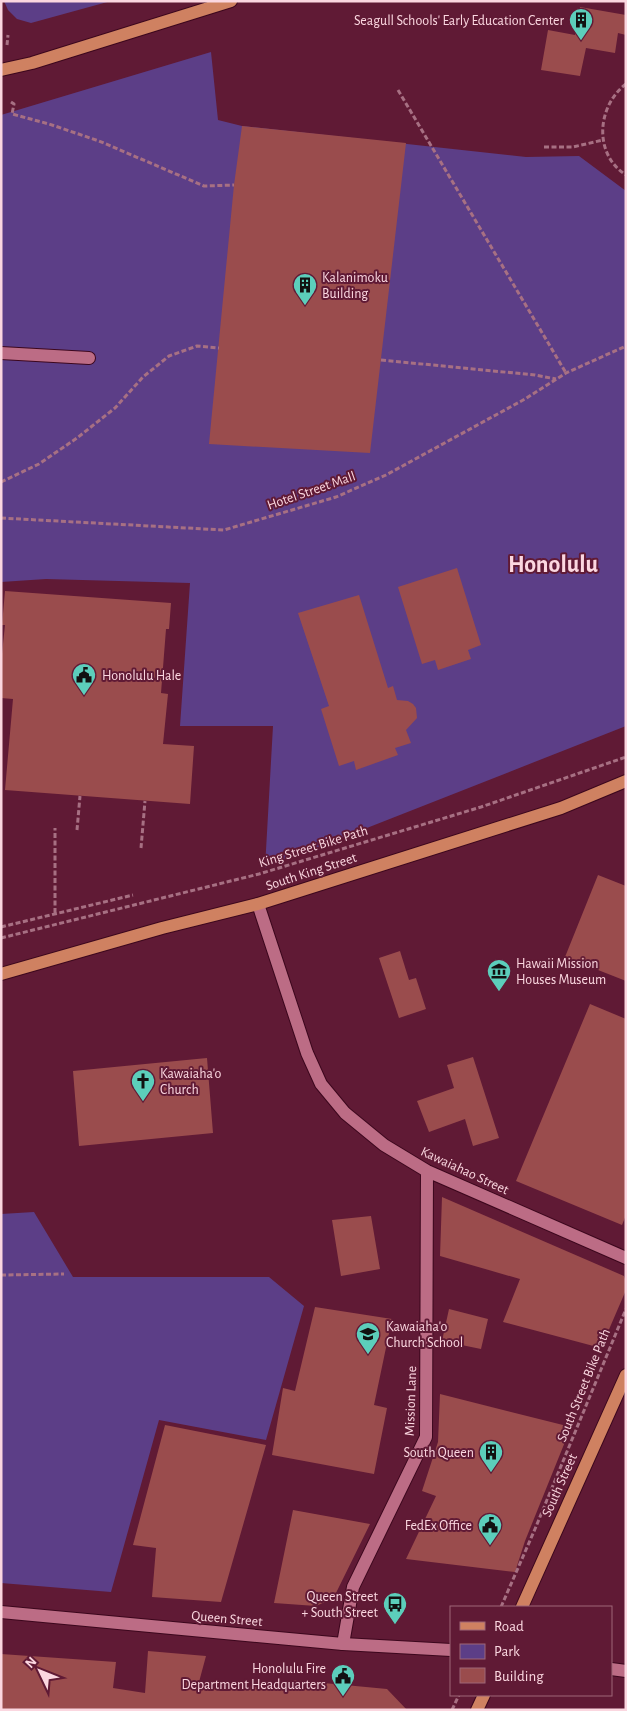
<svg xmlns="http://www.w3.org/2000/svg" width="627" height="1711" viewBox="0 0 627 1711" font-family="'Alegreya Sans',sans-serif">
<rect width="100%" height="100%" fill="#601a35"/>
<path fill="#5c3e87" d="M4,1H111L31,23L17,19L8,10Z
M211,52L218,120L242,126L526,157L579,156L626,191V726L265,868L273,726H180L190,583L46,579L1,582V115Z
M34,1212L73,1277H269L304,1306L266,1440L159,1420L111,1592L1,1583V1214Z"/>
<path fill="#9a4c4d" d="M580,7L626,15V35L618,33L615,53L586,48L580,76L541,70L548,30L575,35Z
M242,126L406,143L370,453L209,444L234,185Z
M457,568L481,645L468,650L471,659L438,670L435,660L422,664L398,587Z
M5,591L171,603L169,629H166L161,693L168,694L163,744L194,746L190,804L5,790L13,699L1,698V663L5,625H2Z
M359,595L388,688L393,686L397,700L408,701L413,704L416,708L417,718L406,730L411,743L395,748L398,755L356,770L354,761L339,766L321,709L329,706L298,613Z
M598,875L626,886V981L565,957Z
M400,951L409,980L416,978L426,1009L399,1018L379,958Z
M590,1004L626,1019V1215L622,1225L516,1181Z
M473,1057L499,1138L473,1146L465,1119L429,1132L417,1101L454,1088L447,1065Z
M207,1058L213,1133L79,1146L73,1071Z
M442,1197L624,1276L626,1282V1290L601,1348L503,1322L520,1279L440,1256Z
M371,1216L380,1269L341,1276L332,1220Z
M315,1307L392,1319L374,1405L387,1408L374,1474L272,1455L283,1388L295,1391Z
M449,1309L488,1319L481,1349L442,1341Z
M440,1394L571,1427L525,1541L515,1572L406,1559L436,1496L422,1491L438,1442Z
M165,1425L266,1445L221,1602L152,1597L156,1548L133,1545Z
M293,1510L370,1524L335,1595L327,1601L316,1606L274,1603Z
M148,1651L206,1656L199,1682L291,1690L292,1680L387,1689L407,1710H1V1654L116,1662L113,1688L145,1693Z"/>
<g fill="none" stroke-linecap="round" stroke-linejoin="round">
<g stroke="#3c071d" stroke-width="14">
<path id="service" d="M1,353L89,358"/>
</g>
<g stroke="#3c071d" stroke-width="14">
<path id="minor" d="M258,904L307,1053L321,1084L345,1113L384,1145L427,1171L626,1258
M343,1644L353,1587L426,1437L427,1171"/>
</g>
<g stroke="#3c071d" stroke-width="14">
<path id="tertiary" d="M611,1669L626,1671"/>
</g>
<g stroke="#3c071d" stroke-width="14">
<path id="secondary" d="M1,1612L343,1644L451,1650"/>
</g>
<g stroke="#3c071d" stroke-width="14">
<path id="primary" d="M1,70L32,63L231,1
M1,974L162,928L258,904L561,808L626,781
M522,1607L626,1375
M477,1710L484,1695"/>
</g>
<path stroke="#a77083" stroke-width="3" stroke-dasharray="5 2.5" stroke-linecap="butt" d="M7,45L8,35
M626,84C597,106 593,154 626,175
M398,90L566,373
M11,102L14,104L12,114L49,124L99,141L204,186L234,185
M544,147H573L603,140
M381,360L535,375L556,379
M1,482L39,464L77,438L115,408L143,377L169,356L197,346L219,348
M1,518L224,530L336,497L386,475L525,399L566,373L626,346
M77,830L80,796
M141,848L145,801
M55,913V828
M1,927L133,895
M1,938L259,874L481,807L626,757
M1,1275L64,1274
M501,1607L535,1529L626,1309
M452,1710L459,1695"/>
<use href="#service" stroke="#bc6c85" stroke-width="12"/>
<use href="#minor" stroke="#bc6c85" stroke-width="12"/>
<use href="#tertiary" stroke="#bc6c85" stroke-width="12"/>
<use href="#secondary" stroke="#bc6c85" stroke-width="12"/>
<use href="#primary" stroke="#cf8161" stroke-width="12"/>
</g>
<defs>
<g id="building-pin" transform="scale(1.25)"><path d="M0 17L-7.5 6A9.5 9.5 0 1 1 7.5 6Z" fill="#5ccebb" stroke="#601a35"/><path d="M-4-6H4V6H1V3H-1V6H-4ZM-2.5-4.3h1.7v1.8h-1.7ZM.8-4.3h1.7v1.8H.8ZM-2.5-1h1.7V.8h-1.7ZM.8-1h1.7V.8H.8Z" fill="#111"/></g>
<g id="civic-pin" transform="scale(1.25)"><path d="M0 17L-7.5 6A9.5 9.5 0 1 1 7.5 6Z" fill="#5ccebb" stroke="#601a35"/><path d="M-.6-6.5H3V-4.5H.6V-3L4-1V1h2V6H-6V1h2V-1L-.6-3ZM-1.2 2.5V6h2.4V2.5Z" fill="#111"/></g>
<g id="museum-pin" transform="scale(1.25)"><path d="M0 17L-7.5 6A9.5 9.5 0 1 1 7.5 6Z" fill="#5ccebb" stroke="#601a35"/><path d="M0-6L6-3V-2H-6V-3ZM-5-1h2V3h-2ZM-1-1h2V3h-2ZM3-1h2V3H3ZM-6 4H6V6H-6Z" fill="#111"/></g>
<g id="church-pin" transform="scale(1.25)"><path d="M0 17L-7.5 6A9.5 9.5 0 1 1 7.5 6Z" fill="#5ccebb" stroke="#601a35"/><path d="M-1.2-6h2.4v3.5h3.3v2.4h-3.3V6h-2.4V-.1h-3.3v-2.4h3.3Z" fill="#111"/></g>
<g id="school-pin" transform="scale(1.25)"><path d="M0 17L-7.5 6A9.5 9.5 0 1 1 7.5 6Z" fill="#5ccebb" stroke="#601a35"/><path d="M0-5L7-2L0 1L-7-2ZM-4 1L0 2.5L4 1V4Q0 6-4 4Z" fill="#111"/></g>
<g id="bus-pin" transform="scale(1.25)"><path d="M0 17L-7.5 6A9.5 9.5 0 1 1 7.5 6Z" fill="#5ccebb" stroke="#601a35"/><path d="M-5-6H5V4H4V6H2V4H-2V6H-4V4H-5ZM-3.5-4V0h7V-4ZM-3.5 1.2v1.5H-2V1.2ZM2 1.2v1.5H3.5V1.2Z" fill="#111"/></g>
</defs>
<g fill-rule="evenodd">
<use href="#building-pin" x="581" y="20"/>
<use href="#building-pin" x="305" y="285"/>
<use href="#civic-pin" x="84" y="675"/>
<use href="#museum-pin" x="499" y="971"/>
<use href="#church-pin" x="143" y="1081"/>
<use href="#school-pin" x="368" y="1334"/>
<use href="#building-pin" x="491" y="1452"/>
<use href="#civic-pin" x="490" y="1525"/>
<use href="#bus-pin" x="395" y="1604"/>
<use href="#civic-pin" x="343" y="1676"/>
</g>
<g text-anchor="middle" stroke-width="4" stroke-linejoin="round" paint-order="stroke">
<g font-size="14" fill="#fbd7e0" stroke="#601a35" text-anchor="end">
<text x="564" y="25">Seagull Schools' Early Education Center</text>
<text x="322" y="282" text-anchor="start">Kalanimoku<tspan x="322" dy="16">Building</tspan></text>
<text x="102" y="680" text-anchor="start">Honolulu Hale</text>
<text x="516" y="968" text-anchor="start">Hawaii Mission<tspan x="516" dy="16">Houses Museum</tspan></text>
<text x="160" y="1078" text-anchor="start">Kawaiaha'o<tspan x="160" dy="16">Church</tspan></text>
<text x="386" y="1331" text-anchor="start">Kawaiaha'o<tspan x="386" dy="16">Church School</tspan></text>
<text x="474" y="1457">South Queen</text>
<text x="472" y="1530">FedEx Office</text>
<text x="378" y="1601">Queen Street<tspan x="378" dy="16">+ South Street</tspan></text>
<text x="326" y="1673">Honolulu Fire<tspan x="326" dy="16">Department Headquarters</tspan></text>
</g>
<g font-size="14" fill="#fbd7e0" stroke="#601a35">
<text transform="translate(311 490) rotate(-19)" y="5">Hotel Street Mall</text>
<text transform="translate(313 846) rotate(-17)" y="5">King Street Bike Path</text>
<text transform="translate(311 871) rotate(-18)" y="5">South King Street</text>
<text transform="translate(465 1170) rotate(25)" y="5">Kawaiahao Street</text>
<text transform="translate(583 1385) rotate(-68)" y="5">South Street Bike Path</text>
<text transform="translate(410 1401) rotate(-88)" y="5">Mission Lane</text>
<text transform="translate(559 1485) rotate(-66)" y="5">South Street</text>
<text transform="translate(227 1618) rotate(5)" y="5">Queen Street</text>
</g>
<g font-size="24" font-weight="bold" fill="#fbd7e0" stroke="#601a35">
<text x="553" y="572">Honolulu</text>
</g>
</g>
<rect width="627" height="1711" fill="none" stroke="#fbd7e0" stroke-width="5"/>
<rect x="450" y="1606" width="162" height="90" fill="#601a35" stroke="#9e6679"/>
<rect x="460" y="1622" width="25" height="8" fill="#cf8161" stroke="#9e6679"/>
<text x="494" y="1631" font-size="15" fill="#fbd7e0">Road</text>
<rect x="460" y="1644" width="25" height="15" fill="#5c3e87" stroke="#9e6679"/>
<text x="494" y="1656" font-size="15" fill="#fbd7e0">Park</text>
<rect x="460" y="1668" width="25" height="15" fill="#9a4c4d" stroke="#9e6679"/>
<text x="494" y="1681" font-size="15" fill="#fbd7e0">Building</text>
<g transform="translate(40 1671) rotate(313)" stroke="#601a35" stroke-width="4" paint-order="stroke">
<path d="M0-4L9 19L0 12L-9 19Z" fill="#fbd7e0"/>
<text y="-8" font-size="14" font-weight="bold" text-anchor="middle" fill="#fbd7e0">N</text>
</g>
</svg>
